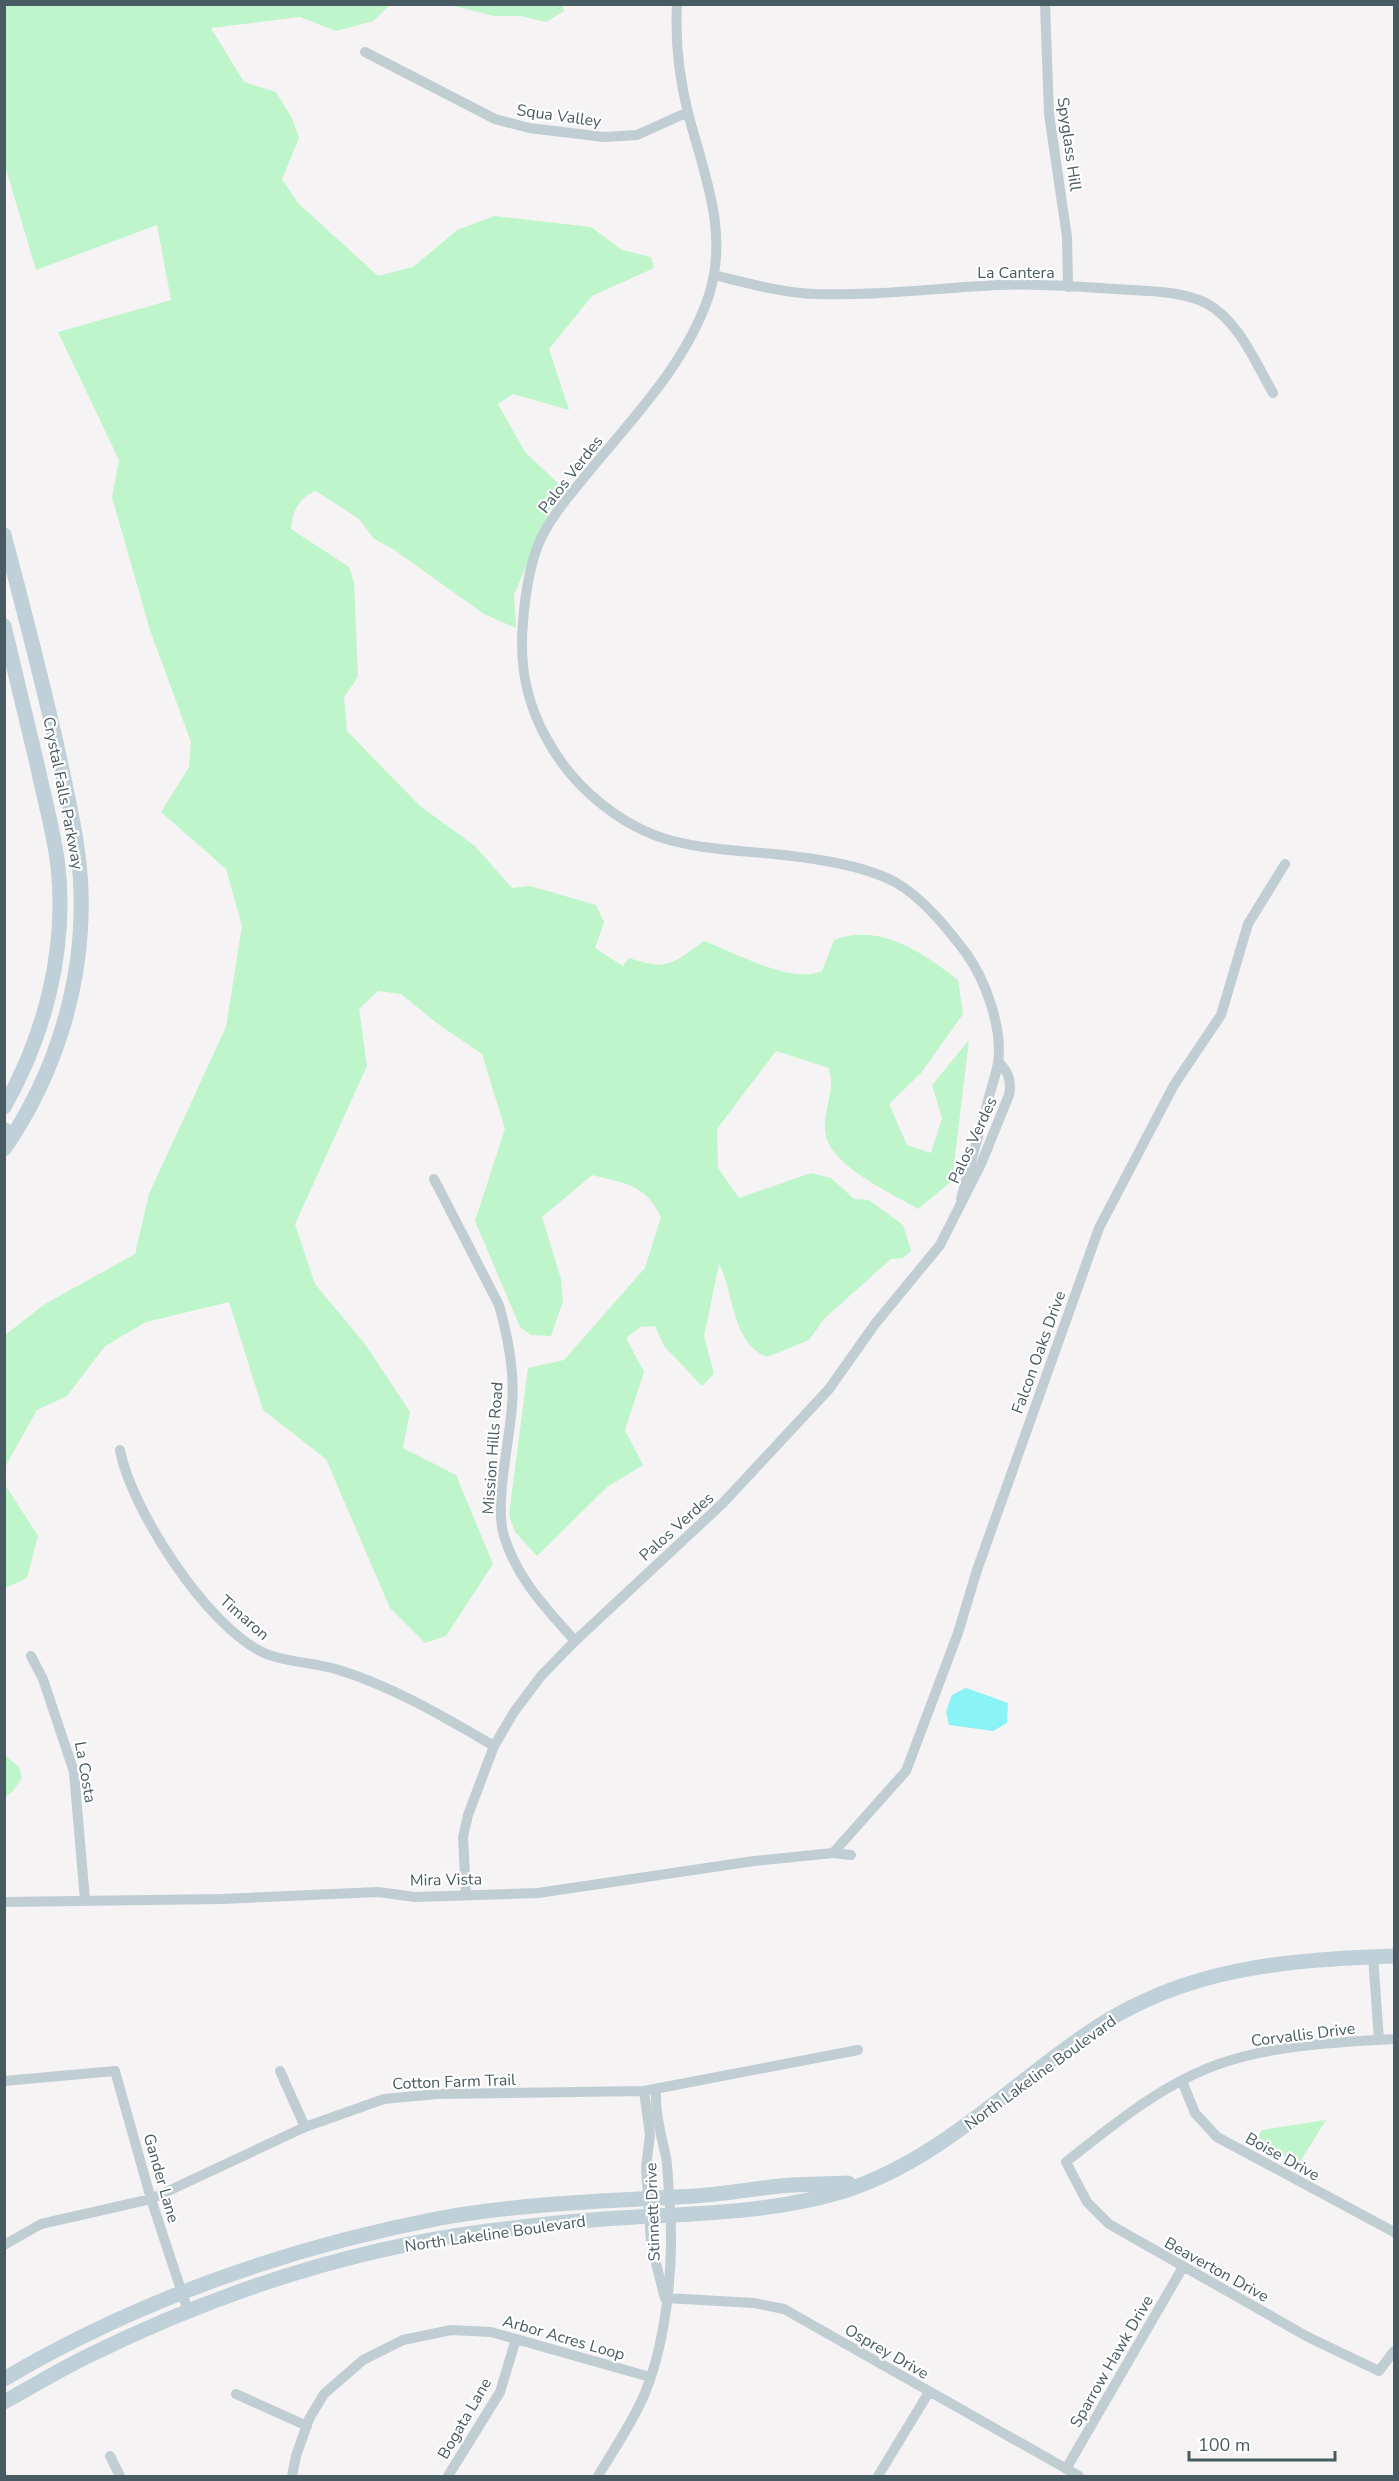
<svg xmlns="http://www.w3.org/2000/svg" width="1399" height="2481" viewBox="0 0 1399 2481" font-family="'Nunito Sans',sans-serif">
<rect width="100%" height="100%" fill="#f5f3f3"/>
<path fill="#bff5ca" d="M5,5H390L373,21L336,31L300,17L211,28L244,82L276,92L292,118L299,138L282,179L298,203L378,276L413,267L457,230L494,216L591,227L622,250L651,257L654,268L592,296L549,349L569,410L513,394L498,404L525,452L560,485L514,595L516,628L484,614L393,549L374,539L359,519L316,491C299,497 292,512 291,529L349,567L354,582L358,677L344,697L347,731L420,806L475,846L512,888L530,886L596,905L604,922L595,948L623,966L629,958C668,971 672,964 704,941C734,952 792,985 822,971L834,940C879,922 924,953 958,980L963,1014L921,1073L889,1104L907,1145L931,1153L942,1118L932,1085L969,1040L952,1181L918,1209C893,1194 833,1167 826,1136C822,1120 830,1102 831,1086C832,1081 830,1074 829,1068L776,1051L717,1129L718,1168L739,1198L811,1173L831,1178L854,1199L869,1200L903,1225L911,1251L903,1258L891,1259L824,1319L809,1340L767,1357C731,1343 735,1294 719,1264L704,1336L714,1374L702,1386L664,1346L655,1326L640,1327L626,1338L644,1372L625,1430L643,1465L607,1487L537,1556L515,1532L509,1515L528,1368L564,1360L645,1268L661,1217C644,1183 626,1184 592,1175L542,1217L561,1279L563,1301L551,1336L531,1335L520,1327L475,1221L505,1129L482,1054L438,1024L401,994L378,991L359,1009L367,1066L295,1224L315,1284L365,1344L410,1412L403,1448L456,1475L493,1564L446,1636L425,1643L390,1608L326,1459L263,1410L229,1302L146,1322L105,1346L67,1396L37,1410L5,1467V1335L45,1304L135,1254L149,1194L226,1027L242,926L226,869L161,812L189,767L191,742L150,630L112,497L119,460L58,332L171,300L157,225L36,270L5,166Z
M450,5H562L564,11L546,22L521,16H494Z
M4,1483L38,1536L27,1578L5,1588Z
M5,1755L19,1767L22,1778L13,1791L5,1797Z
M1326,2120L1298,2165L1256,2140L1262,2130Z"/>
<path fill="#89f3f5" d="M966,1688L1008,1703L1007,1723L993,1731L949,1725L946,1712L952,1695Z"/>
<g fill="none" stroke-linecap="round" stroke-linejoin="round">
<path stroke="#c0cdd3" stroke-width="10" d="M677,4C675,41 679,77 688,113C704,174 729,232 709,295C687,362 635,416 591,469C572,493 550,516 538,545C529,569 525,596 523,622C519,665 526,703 548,741C573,787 622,828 673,841C721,853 772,851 820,860C845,864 872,870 895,882C923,898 947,928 966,953C986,981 1003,1029 998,1063C995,1079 989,1094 986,1109C977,1139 969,1169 961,1199
M1045,4L1049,114L1067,237L1068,287
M365,52L495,119L529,128L604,137L637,135L688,112
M714,275C747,283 782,293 816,294C877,296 937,288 998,285C1037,283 1077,287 1116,289C1145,291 1179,290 1206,303C1239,321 1255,362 1273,393
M4,1127L16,1133
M434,1179L499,1305C508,1337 515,1372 512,1405C510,1440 494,1504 504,1536C517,1579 546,1608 575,1641
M120,1450C131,1509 207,1627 264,1653C287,1663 315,1662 339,1670C394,1687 444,1717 494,1746
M31,1656L43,1679L74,1772L85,1900
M833,1853L906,1771L958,1633L977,1570L1099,1228L1174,1085L1221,1015L1248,924L1285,864
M466,1894L463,1837L468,1815L494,1746L514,1712L541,1676L575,1641L723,1503L829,1389L875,1324L940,1245L981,1164L1009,1095C1012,1080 1008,1072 998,1061
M4,1902L222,1899L378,1892L415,1897L538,1893L754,1861L833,1853L851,1855
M1373,1956L1379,2040
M1394,2039C1337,2042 1273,2045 1219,2064C1162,2084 1113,2125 1066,2162L1087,2202L1109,2224L1308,2337L1379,2371L1394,2351
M280,2071L305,2127
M4,2081L115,2071L151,2199L188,2311
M1182,2081L1195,2113L1217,2137L1394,2232
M644,2091L650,2135L646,2167L651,2243L664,2295
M4,2245L41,2224L151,2199L305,2127L384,2099L437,2094L644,2091L858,2050
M665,2298L754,2303L784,2309L1079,2476
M236,2394L307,2426
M110,2456L120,2476
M1066,2469L1183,2267
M292,2476L296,2456L309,2419L324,2394L363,2360L403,2340L451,2330L491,2332L650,2377
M448,2476L500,2392L516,2339
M598,2476C614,2449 633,2422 645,2393C668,2336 675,2255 669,2194C668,2182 668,2169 666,2157C661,2134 655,2114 656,2090
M878,2476L929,2392"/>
<path stroke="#bfd0d8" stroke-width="15" d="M4,535C25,614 46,694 63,774C71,813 80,852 81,891C84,982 56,1074 4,1149
M4,626C15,672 26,718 37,764C44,798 54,832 58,866C67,950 45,1035 4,1107
M4,2379C138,2300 289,2247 441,2218C525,2203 610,2201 695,2196C724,2194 752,2189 780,2186C803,2184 826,2184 848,2183
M4,2402C33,2386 61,2369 90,2355C214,2294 350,2249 488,2231C523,2227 558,2222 592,2220C676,2213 762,2216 844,2191C941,2160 1011,2084 1094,2029C1187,1967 1286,1960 1394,1956"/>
</g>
<g text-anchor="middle" stroke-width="4.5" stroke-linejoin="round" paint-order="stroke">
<g font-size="16" fill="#485b63" stroke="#fff">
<text transform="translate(559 115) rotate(8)" y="6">Squa Valley</text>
<text transform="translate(1070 144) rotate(82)" y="6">Spyglass Hill</text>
<text x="1016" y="278">La Cantera</text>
<text transform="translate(570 474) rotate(-52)" y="6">Palos Verdes</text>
<text transform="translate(64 793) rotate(79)" y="6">Crystal Falls Parkway</text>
<text transform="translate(972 1140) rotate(-65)" y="6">Palos Verdes</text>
<text transform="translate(1038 1352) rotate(-70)" y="6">Falcon Oaks Drive</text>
<text transform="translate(492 1448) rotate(-86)" y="6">Mission Hills Road</text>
<text transform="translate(676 1526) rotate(-42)" y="6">Palos Verdes</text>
<text transform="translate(245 1617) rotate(41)" y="6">Timaron</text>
<text transform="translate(86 1772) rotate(80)" y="6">La Costa</text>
<text transform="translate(446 1879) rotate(-1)" y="6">Mira Vista</text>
<text transform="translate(1303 2034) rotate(-7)" y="6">Corvallis Drive</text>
<text transform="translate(1040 2072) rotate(-36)" y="6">North Lakeline Boulevard</text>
<text transform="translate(454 2081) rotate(-2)" y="6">Cotton Farm Trail</text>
<text transform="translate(1283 2156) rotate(29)" y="6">Boise Drive</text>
<text transform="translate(162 2178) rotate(74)" y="6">Gander Lane</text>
<text transform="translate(652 2212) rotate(-92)" y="6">Stinnett Drive</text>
<text transform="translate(495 2233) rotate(-8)" y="6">North Lakeline Boulevard</text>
<text transform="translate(1217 2269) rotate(29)" y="6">Beaverton Drive</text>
<text transform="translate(564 2337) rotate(16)" y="6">Arbor Acres Loop</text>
<text transform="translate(887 2351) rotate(30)" y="6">Osprey Drive</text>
<text transform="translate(1111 2361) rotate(-60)" y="6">Sparrow Hawk Drive</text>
<text transform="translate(464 2418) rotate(-60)" y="6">Bogata Lane</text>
</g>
</g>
<rect width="1399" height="2481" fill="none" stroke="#485b63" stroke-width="12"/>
<path d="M1189 2451v9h146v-9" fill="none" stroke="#485b63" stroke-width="3"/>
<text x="1198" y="2451" font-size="18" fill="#485b63" stroke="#ffffff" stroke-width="4.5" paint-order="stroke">100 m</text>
</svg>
